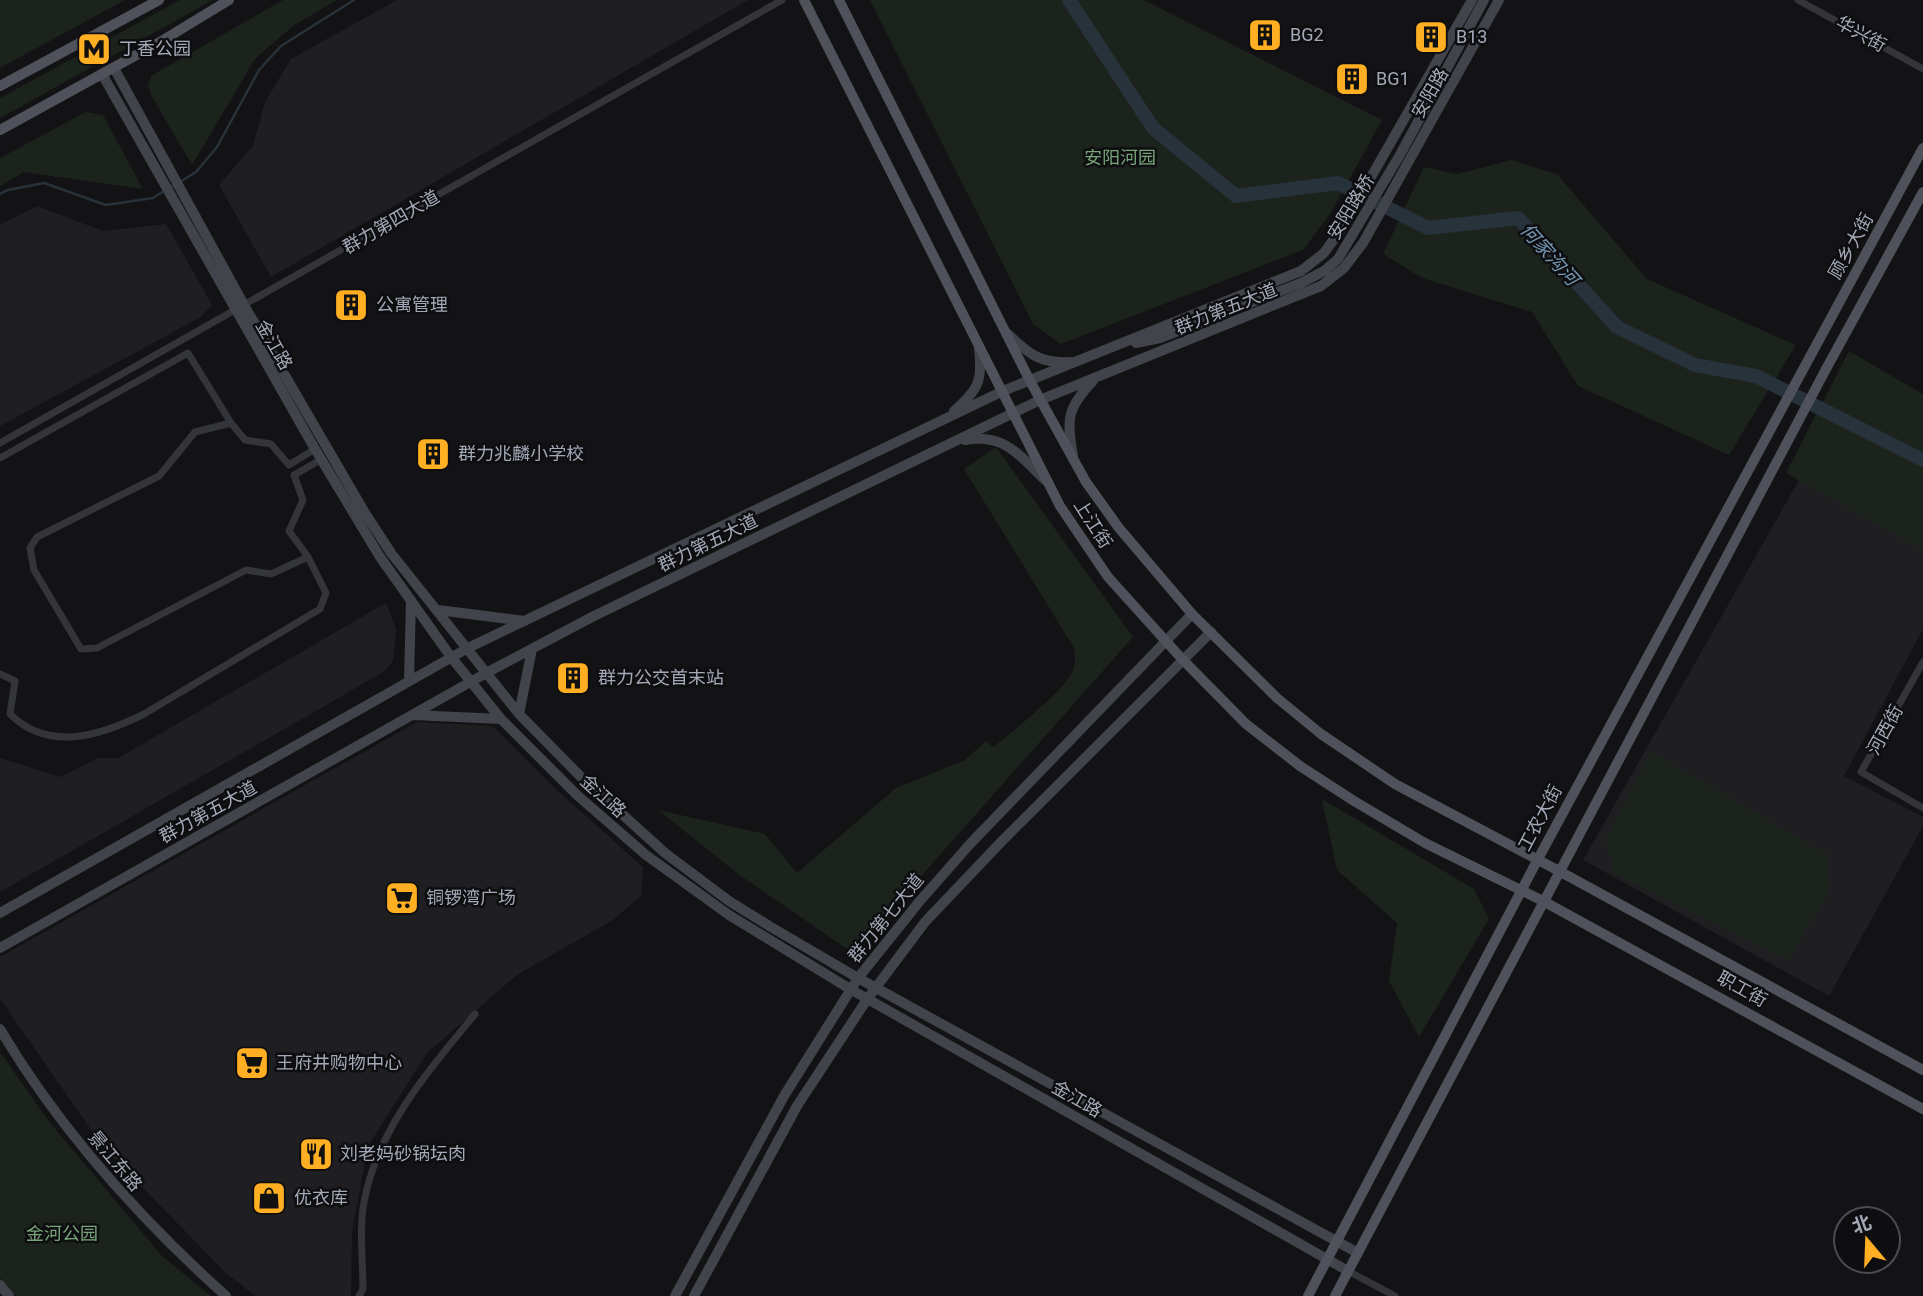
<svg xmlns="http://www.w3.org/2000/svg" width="1923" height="1296" viewBox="0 0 1923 1296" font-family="Roboto,'Noto Sans SC',sans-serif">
<rect width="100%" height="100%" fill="#131315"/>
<path fill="#1f1f22" d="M397,0H748L271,277L219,185L253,146L265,102L291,59Z
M37,206L103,231L166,224L212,305L201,317L0,426V225Z
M1799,480L1923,547V629L1844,776L1923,817V826L1829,996L1583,860Z
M386,603L396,629L393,661L382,673L0,892V758L60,777L98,758H118Z
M417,722L493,726L560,793L643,867L641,896L613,920L518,974L427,1053L368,1146L352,1232L351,1296H255L226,1273L103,1147L0,999V957Z"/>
<path fill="#1b231c" d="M0,0H125L0,68Z
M180,0H213L0,118V98Z
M283,0H337L293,26L255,59L192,165L152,97L148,86L151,76Z
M870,0H1144L1382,120L1330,214L1303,250L1061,344L1033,324Z
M86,112L103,115L143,189L24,172L0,186V158Z
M1511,160L1557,174L1647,279L1796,345L1729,455L1578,386L1532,312L1422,278L1383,254L1424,167L1457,174Z
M1849,351L1923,394V550L1786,473Z
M996,447L1133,637L853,953L738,874L658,810L765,834L797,873L896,788L965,760L986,741L993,747C1009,735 1068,687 1073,670C1076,662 1075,655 1074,648L964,469Z
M1652,752L1826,854L1830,890L1788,961L1615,874L1605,840Z
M1322,799L1474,889L1489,919L1419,1037L1389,981L1397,923L1337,870Z
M0,1052L51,1124L162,1256L211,1296H16L0,1278Z"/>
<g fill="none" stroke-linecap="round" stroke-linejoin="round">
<path stroke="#28323a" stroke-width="2.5" d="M170,188L196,172L217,147L259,70L281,46L354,0
M0,194L8,190L44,183L106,205L153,198L164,191"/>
<path stroke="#28323a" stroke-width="14" d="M1069,0L1153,128L1236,196L1338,183L1428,228L1518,218L1617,327L1695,365L1756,376L1923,460"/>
<path stroke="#33353a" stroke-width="7" d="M1798,0L1923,69
M231,423L195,432L159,476L37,537L30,548L34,570L81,649L97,648L246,570L271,574L308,557
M0,443L782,0
M0,458L188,353L231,423L245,440L271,444L289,465L315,449
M1923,662L1861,772L1923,808
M0,674L15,681L10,714C49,753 102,735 144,714L320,609L326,593L308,557L289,531L303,500L294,475L322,459
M1348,1271L1395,1296
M359,1296L363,1289C363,1261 359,1230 364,1202C378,1127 428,1072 475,1014"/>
<path stroke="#41444a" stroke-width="10" d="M114,68L244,305L365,513L391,553L519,714L581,777L665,853L729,901L771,927L858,978L1358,1253
M102,74L315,449L380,557L451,657L501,719L577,795L646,855L729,915L850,989L1348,1271
M1008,334C1029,354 1040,364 1071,362
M1136,343L1160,338L1301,283L1324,271L1338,259L1401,153L1484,0
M954,411C978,390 983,381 979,349
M965,440C1005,433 1020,456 1046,481
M1073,456C1067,419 1066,409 1093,381
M438,610L525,621
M409,681L411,600
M519,714L532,649
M413,715L501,719
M0,913L468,648L1003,391L1301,271L1324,253L1342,228L1472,0
M0,948L488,672L594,616L1040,400L1321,286L1344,268L1363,243L1499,0
M0,1029C60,1130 139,1218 226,1296
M0,1285L9,1296
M675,1296L784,1096L858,978L919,902L970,844L1192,614
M694,1296L797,1106L868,998L925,922L1001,842L1211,632"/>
<path stroke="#4f525a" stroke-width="10" d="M804,0L1060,506L1108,577L1182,659L1246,724L1300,766L1354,801L1425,843L1543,901L1923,1109
M839,0L1030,381L1086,482L1119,528L1192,614L1277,698L1321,734L1395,784L1559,871L1923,1070
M0,86L159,0
M0,130L160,42L229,0
M1308,1296L1538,859L1923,148
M1335,1296L1826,369L1923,192"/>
</g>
<defs>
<g id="building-square" transform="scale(1.75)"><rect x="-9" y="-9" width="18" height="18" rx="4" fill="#ffaf21" stroke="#0e0e10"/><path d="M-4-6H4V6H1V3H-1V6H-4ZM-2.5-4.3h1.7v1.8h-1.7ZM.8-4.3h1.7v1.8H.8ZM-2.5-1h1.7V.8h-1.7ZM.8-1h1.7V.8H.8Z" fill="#111"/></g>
<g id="metro-square" transform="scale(1.75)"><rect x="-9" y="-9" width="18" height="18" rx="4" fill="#ffaf21" stroke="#0e0e10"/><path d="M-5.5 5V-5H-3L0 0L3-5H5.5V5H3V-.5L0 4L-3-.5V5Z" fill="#111"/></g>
<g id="supermarket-square" transform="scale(1.75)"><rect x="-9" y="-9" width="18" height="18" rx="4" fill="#ffaf21" stroke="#0e0e10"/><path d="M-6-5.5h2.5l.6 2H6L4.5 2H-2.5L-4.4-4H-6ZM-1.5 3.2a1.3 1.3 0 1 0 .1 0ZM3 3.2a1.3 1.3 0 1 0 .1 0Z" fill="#111"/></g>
<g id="restaurant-square" transform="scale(1.75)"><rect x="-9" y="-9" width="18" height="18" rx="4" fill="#ffaf21" stroke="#0e0e10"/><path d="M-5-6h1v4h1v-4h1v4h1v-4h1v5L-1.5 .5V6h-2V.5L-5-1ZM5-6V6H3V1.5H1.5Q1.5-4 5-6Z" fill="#111"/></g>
<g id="shop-square" transform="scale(1.75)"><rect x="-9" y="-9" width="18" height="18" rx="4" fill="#ffaf21" stroke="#0e0e10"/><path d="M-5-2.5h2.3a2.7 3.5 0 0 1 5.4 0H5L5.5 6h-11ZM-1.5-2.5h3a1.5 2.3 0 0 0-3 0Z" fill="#111"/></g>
</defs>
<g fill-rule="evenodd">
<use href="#building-square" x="1265" y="35"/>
<use href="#building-square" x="1431" y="37"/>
<use href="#metro-square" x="94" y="49"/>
<use href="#building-square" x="1352" y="79"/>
<use href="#building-square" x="351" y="305"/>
<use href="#building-square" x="433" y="454"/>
<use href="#building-square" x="573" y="678"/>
<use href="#supermarket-square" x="402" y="898"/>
<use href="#supermarket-square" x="252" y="1063"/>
<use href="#restaurant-square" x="316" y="1154"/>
<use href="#shop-square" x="269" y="1198"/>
</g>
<g text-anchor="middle" stroke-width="5" stroke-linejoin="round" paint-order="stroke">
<g font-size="18" fill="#a3a9b7" stroke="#0e0e10">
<text transform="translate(1861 34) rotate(29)" y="6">华兴街</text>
<text transform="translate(1430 93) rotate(-60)" y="6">安阳路</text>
<text transform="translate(1351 207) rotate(-59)" y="6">安阳路桥</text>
<text transform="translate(391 222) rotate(-30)" y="6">群力第四大道</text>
<text transform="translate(1851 246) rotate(-61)" y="6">顾乡大街</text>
<text transform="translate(1226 309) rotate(-22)" y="6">群力第五大道</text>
<text transform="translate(274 345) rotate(60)" y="6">金江路</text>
<text transform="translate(1093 524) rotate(57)" y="6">上江街</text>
<text transform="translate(708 543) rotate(-26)" y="6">群力第五大道</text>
<text transform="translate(1885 730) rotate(-61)" y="6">河西街</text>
<text transform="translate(603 796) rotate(42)" y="6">金江路</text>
<text transform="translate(208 812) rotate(-29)" y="6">群力第五大道</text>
<text transform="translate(1540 818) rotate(-62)" y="6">工农大街</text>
<text transform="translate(886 918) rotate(-51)" y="6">群力第七大道</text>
<text transform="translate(1742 989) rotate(29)" y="6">职工街</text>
<text transform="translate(1077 1099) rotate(30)" y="6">金江路</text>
<text transform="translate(115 1161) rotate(50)" y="6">景江东路</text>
</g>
<g font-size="18" fill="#a3a9b7" stroke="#0e0e10" text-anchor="start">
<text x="1290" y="41">BG2</text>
<text x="1456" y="43">B13</text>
<text x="119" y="55">丁香公园</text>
<text x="1376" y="85">BG1</text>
<text x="376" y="311">公寓管理</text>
<text x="458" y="460">群力兆麟小学校</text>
<text x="598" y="684">群力公交首末站</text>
<text x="426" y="904">铜锣湾广场</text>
<text x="276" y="1069">王府井购物中心</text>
<text x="340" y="1160">刘老妈砂锅坛肉</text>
<text x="294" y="1204">优衣库</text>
</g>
<g font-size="18" fill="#78a479" stroke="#0e0e10">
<text x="1120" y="164">安阳河园</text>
<text x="62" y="1240">金河公园</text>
</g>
<g font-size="19" font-style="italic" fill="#7699b6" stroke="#0e0e10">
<text transform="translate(1550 254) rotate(48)" y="7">何家沟河</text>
</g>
</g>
<g transform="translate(1867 1240) rotate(341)"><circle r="33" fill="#0e0e10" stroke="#4a4c53" stroke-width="2"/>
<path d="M0-5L12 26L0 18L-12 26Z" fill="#ffaf21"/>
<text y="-10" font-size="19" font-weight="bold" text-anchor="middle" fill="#a3a9b7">北</text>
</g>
</svg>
